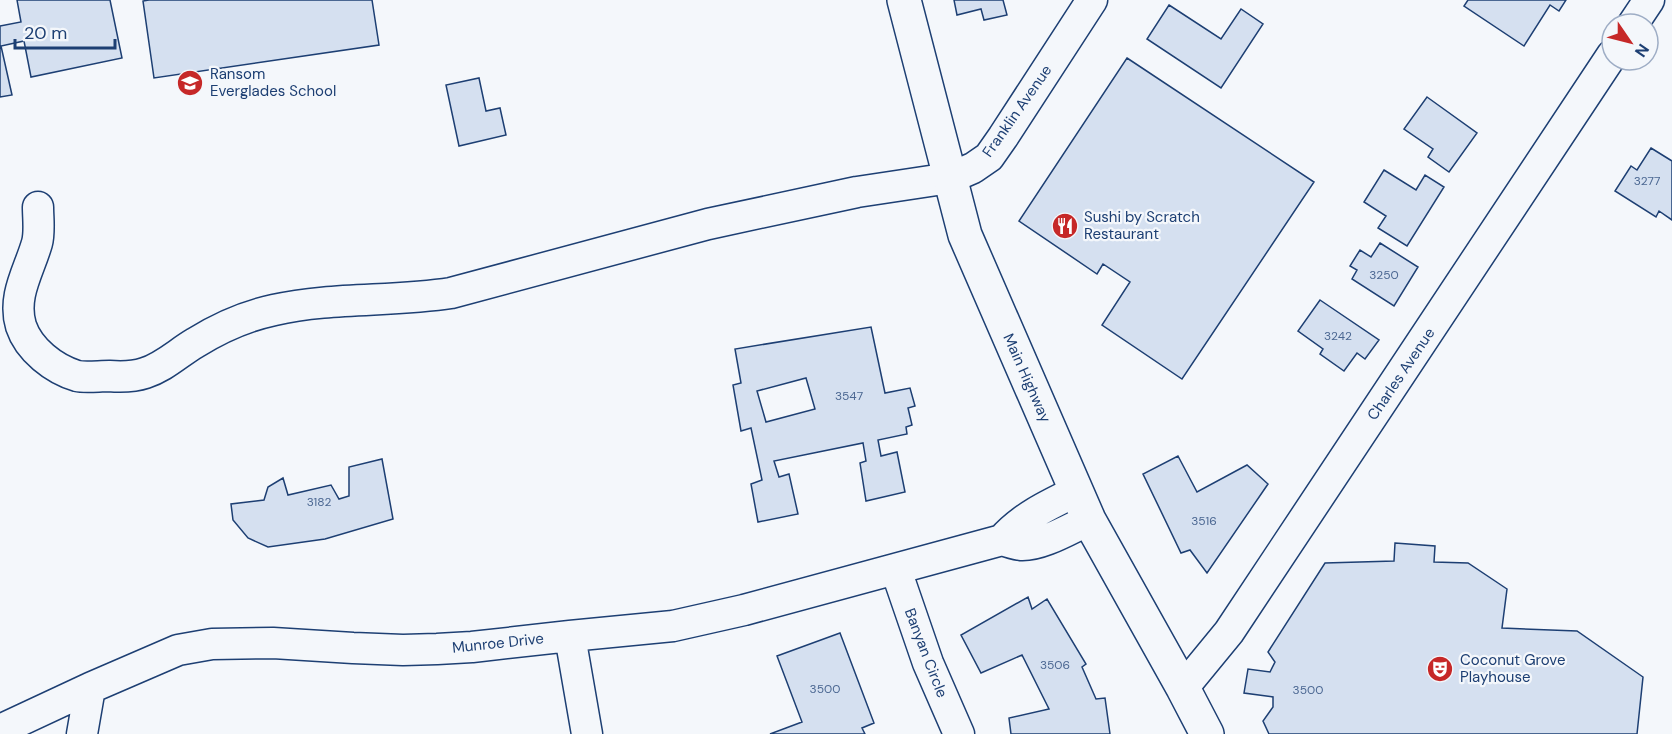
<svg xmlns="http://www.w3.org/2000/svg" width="1672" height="734" viewBox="0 0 1672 734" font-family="'DM Sans',sans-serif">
<rect width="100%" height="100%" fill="#f4f7fb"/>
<path fill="#d5e0f0" stroke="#1d3f73" stroke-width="1.5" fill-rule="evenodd" d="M17,0H110L122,58L31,77L24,41L1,46L12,95L0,97V26L21,22Z
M149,0H372L379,45L154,78L143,1Z
M954,0H1003L1007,15L984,20L981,9L957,15Z
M1468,0H1566L1559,11L1550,5L1524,46L1464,6Z
M1169,5L1221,39L1241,9L1263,24L1221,88L1147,39Z
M1127,58L1314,182L1182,379L1102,325L1130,282L1103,264L1097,274L1019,221Z
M479,78L486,111L500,108L506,135L459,146L446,85Z
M1427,97L1477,133L1449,172L1428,157L1433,149L1404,129Z
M1651,148L1672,161V220L1659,211L1656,217L1615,191L1631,166L1637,170Z
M1384,170L1416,190L1425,175L1444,187L1407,246L1378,228L1386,216L1364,202Z
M1380,243L1418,267L1394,306L1352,279L1357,270L1350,266L1360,250L1371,257Z
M1320,300L1379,340L1365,359L1357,353L1344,371L1320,354L1323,349L1298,331Z
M871,327L885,393L910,388L915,406L908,408L912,425L906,427L907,434L878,440L881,456L897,452L905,492L866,501L860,463L866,461L863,443L774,461L779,477L789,474L798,514L758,522L751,484L762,480L751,428L741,431L733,385L741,383L735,349ZM806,378L815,409L766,422L757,391Z
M1178,456L1197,492L1247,465L1268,484L1207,573L1190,550L1181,553L1143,474Z
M382,459L393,519L325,539L268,547L248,538L233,520L231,504L264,500L268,487L283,478L288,495L331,485L339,499L349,496V467Z
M1395,543L1435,546L1434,562L1468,563L1507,589L1502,628L1577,631L1643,677L1637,734H1269L1263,721L1273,707V697L1244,693L1248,669L1270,672L1275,662L1268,652L1325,563L1394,561Z
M1028,597L1032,609L1047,599L1086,664L1082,667L1096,699L1105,698L1110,734H1011L1009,718L1049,709L1022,655L981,673L961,635Z
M840,633L874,723L862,728L865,734H770L802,722L777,656Z"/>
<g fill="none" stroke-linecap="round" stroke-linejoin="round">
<g stroke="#1d3f73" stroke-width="33">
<path id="street" d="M1633,24L1649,0
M38,207C38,218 40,232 37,243C29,271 12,296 21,326C29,350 54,369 77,376C86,378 99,376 109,376C121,377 133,377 145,373C164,367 178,353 195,343C219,328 246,316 274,310C331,297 393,302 451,293L708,224L857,192L950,178L973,168L989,157L1003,137L1092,0
M1002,540C1022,517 1050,504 1077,491
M896,570L928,663L959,734
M570,636L587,734
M1183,688L1229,632L1612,55
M0,730L90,688L178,650L212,644L273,643L353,648L403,650L437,649L472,647L570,636L673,626L744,610L1002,540C1008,542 1015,544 1021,545C1042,546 1071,528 1089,520
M82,734L90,688"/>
</g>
<g stroke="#1d3f73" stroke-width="36">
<path id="secondary" d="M904,0L965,235L1089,520L1183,688L1207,734"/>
</g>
<use href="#street" stroke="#f4f7fb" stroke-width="30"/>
<use href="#secondary" stroke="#f4f7fb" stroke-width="33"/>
</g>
<defs>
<g id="school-disc" transform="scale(1.35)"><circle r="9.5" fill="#c62828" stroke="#f4f7fb"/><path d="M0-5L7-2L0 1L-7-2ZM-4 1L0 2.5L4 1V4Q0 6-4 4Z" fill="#fff"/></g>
<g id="restaurant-disc" transform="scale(1.35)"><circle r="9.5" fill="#c62828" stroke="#f4f7fb"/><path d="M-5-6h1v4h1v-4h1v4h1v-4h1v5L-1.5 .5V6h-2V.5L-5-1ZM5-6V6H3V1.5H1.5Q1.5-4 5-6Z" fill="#fff"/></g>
<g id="theatre-disc" transform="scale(1.35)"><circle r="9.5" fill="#c62828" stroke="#f4f7fb"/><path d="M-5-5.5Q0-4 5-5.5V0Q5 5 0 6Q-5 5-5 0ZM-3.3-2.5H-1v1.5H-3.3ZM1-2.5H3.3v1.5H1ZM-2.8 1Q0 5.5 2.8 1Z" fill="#fff"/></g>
</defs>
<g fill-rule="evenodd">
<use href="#school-disc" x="190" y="83"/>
<use href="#restaurant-disc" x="1065" y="226"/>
<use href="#theatre-disc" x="1440" y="669"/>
</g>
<g text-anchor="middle" stroke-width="4.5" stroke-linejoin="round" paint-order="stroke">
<g font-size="12" fill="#4b6792">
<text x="1647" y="185">3277</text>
<text x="1384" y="279">3250</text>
<text x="1338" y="340">3242</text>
<text x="849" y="400">3547</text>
<text x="319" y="506">3182</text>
<text x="1204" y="525">3516</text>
<text x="1055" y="669">3506</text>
<text x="825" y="693">3500</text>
<text x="1308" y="694">3500</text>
</g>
<g font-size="15" fill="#1d3f73" stroke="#f4f7fb" text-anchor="start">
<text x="210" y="79">Ransom<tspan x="210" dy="17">Everglades School</tspan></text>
<text x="1084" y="222">Sushi by Scratch<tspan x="1084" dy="17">Restaurant</tspan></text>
<text x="1460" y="665">Coconut Grove<tspan x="1460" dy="17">Playhouse</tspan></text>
</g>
<g font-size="15" fill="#1d3f73" stroke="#f4f7fb">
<text transform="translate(1017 111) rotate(-55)" y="5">Franklin Avenue</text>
<text transform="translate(1401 374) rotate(-56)" y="5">Charles Avenue</text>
<text transform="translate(1027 378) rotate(66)" y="5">Main Highway</text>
<text transform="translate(498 643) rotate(-6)" y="5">Munroe Drive</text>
<text transform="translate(926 653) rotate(69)" y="5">Banyan Circle</text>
</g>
</g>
<g transform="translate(1630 42) rotate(125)"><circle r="28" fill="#f4f7fb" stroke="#9eadc5" stroke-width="1.5"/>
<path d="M0-4.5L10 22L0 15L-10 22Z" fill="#c62828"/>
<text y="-9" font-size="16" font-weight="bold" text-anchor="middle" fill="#1d3f73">N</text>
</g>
<path d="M15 39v9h100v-9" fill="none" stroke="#1d3f73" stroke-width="3"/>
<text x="24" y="39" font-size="18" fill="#1d3f73" stroke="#f4f7fb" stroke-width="4.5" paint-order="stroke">20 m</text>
</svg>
